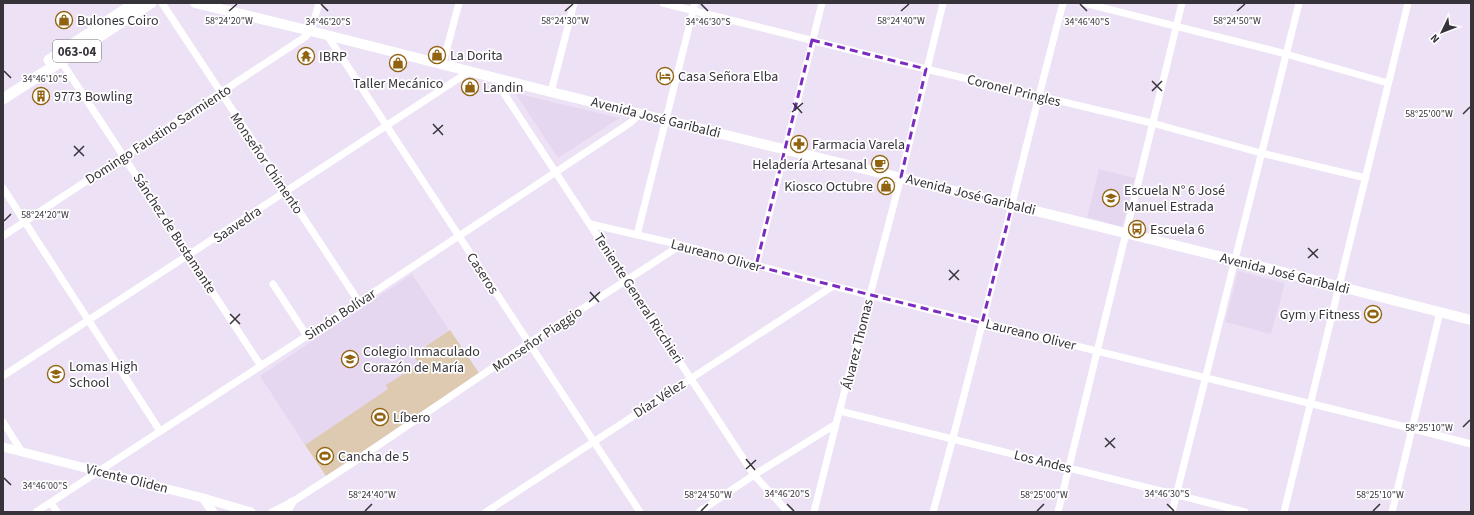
<svg xmlns="http://www.w3.org/2000/svg" width="1474" height="515" viewBox="0 0 1474 515" font-family="'Source Sans 3',sans-serif">
<rect width="100%" height="100%" fill="#ede2f5"/>
<path fill="#e6d7f1" d="M515,93L620,118L558,158Z
M1099,169L1135,178L1122,227L1087,217Z
M1238,271L1285,283L1271,334L1225,322Z
M412,274L449,330L414,355L419,364L387,385L389,389L305,445L260,376Z"/>
<path fill="#ddcab0" d="M450,330L479,373L326,476L305,445L388,389L386,385L419,364L413,355Z"/>
<g fill="none" stroke-linecap="round" stroke-linejoin="round">
<path stroke="#fff" stroke-width="7" d="M162,3L359,302
M663,3L926,69L1152,123L1261,153L1366,178
M1084,3L1286,54L1388,83
M327,35L640,512
M61,61L261,366
M443,63L459,3
M499,78L501,89L754,475L788,512
M551,92L574,3
M3,188L160,431
M590,224L681,245L833,286L1410,428L1471,444
M637,235L695,3
M3,236L305,37L311,31L319,3
M756,266L822,3
M273,284L307,336
M3,376L470,71
M840,411L1245,512
M3,422L22,452
M51,503L57,512
M36,512L359,302L630,123L641,113
M272,512L292,502L345,468L529,343L681,245
M486,512L833,286
M699,512L754,475L836,424
M814,512L836,424L901,177L943,3
M933,512C980,343 1018,172 1063,3
M1058,512L1182,3
M1172,512L1299,3
M1284,512L1408,3
M1392,512L1440,312"/>
<path stroke="#fff" stroke-width="9" d="M3,447L203,498L251,512
M203,498L213,512
M286,512L292,502"/>
<path stroke="#fff" stroke-width="10" d="M195,3L311,31L551,92L1235,260L1471,320"/>
<path stroke="#fff" stroke-width="11" d="M49,60L135,3
M3,99L151,3"/>
</g>
<path fill="none" stroke="#7b2cbf" stroke-width="3" stroke-dasharray="8 5" stroke-linejoin="round" d="M812,40L926,69L901,177L1012,205L982,323L756,266Z"/>
<path fill="none" stroke="#37333a" stroke-width="1.5" d="M321,4L328,11M701,4L708,11M1080,4L1087,11M229,11L237,4M565,11L573,4M901,11L909,4M1237,11L1245,4M4,71L11,78M1152,81L1162,91M1152,91L1162,81M793,103L802,113M792,112L803,103M1463,114L1470,107M433,124L443,135M433,134L443,125M74,146L84,156M74,156L84,146M4,221L11,214M1308,248L1318,258M1308,258L1318,249M949,270L959,280M949,280L959,270M590,292L599,302M589,302L600,292M230,314L240,324M230,324L240,314M1463,427L1470,420M1105,438L1115,448M1105,447L1115,438M746,459L755,470M746,469L756,460M4,478L11,485M787,504L794,511M1167,504L1174,511M365,511L372,504M701,511L708,504M1037,511L1044,504M1373,511L1380,504"/>
<defs>
<g id="shop-ring" transform="scale(0.9)"><circle r="9.5" fill="#fff" stroke="#91620f" stroke-width="1.5"/><path d="M-5-2.5h2.3a2.7 3.5 0 0 1 5.4 0H5L5.5 6h-11ZM-1.5-2.5h3a1.5 2.3 0 0 0-3 0Z" fill="#91620f"/></g>
<g id="temple-ring" transform="scale(0.9)"><circle r="9.5" fill="#fff" stroke="#91620f" stroke-width="1.5"/><path d="M0-6L5-2H3V0L6.5 2.5H4V6H1.5V3h-3V6H-4V2.5H-6.5L-3 0V-2H-5Z" fill="#91620f"/></g>
<g id="hotel-ring" transform="scale(0.9)"><circle r="9.5" fill="#fff" stroke="#91620f" stroke-width="1.5"/><path d="M-6-4.5h1.5V1H6V5H4.5V3h-9V5H-6ZM-4 0a1.8 1.8 0 1 1 3.6 0ZM.5 0V-2.5h3Q6-2.5 6 0Z" fill="#91620f"/></g>
<g id="building-ring" transform="scale(0.9)"><circle r="9.5" fill="#fff" stroke="#91620f" stroke-width="1.5"/><path d="M-4-6H4V6H1V3H-1V6H-4ZM-2.5-4.3h1.7v1.8h-1.7ZM.8-4.3h1.7v1.8H.8ZM-2.5-1h1.7V.8h-1.7ZM.8-1h1.7V.8H.8Z" fill="#91620f"/></g>
<g id="pharmacy-ring" transform="scale(0.9)"><circle r="9.5" fill="#fff" stroke="#91620f" stroke-width="1.5"/><path d="M-2-6h4v4h4v4h-4v4h-4v-4h-4v-4h4Z" fill="#91620f"/></g>
<g id="cafe-ring" transform="scale(0.9)"><circle r="9.5" fill="#fff" stroke="#91620f" stroke-width="1.5"/><path d="M-5.5-4.5H6V0H3Q3 3.5 0 3.5H-2.5Q-5.5 3.5-5.5 0ZM3-3.2v2h1.7v-2ZM-6 4.5H4V6H-6Z" fill="#91620f"/></g>
<g id="school-ring" transform="scale(0.9)"><circle r="9.5" fill="#fff" stroke="#91620f" stroke-width="1.5"/><path d="M0-5L7-2L0 1L-7-2ZM-4 1L0 2.5L4 1V4Q0 6-4 4Z" fill="#91620f"/></g>
<g id="bus-ring" transform="scale(0.9)"><circle r="9.5" fill="#fff" stroke="#91620f" stroke-width="1.5"/><path d="M-5-6H5V4H4V6H2V4H-2V6H-4V4H-5ZM-3.5-4V0h7V-4ZM-3.5 1.2v1.5H-2V1.2ZM2 1.2v1.5H3.5V1.2Z" fill="#91620f"/></g>
<g id="stadium-ring" transform="scale(0.9)"><circle r="9.5" fill="#fff" stroke="#91620f" stroke-width="1.5"/><path d="M0-5a6.5 5 0 1 0 0 10a6.5 5 0 1 0 0-10ZM-3.5-1.8h7v3.6h-7Z" fill="#91620f"/></g>
</defs>
<g fill-rule="evenodd">
<use href="#shop-ring" x="64" y="20"/>
<use href="#shop-ring" x="437" y="55"/>
<use href="#temple-ring" x="306" y="56"/>
<use href="#shop-ring" x="398" y="63"/>
<use href="#hotel-ring" x="665" y="76"/>
<use href="#shop-ring" x="470" y="87"/>
<use href="#building-ring" x="41" y="96"/>
<use href="#pharmacy-ring" x="799" y="144"/>
<use href="#cafe-ring" x="880" y="164"/>
<use href="#shop-ring" x="886" y="186"/>
<use href="#school-ring" x="1111" y="198"/>
<use href="#bus-ring" x="1137" y="229"/>
<use href="#stadium-ring" x="1373" y="314"/>
<use href="#school-ring" x="350" y="359"/>
<use href="#school-ring" x="56" y="374"/>
<use href="#stadium-ring" x="380" y="417"/>
<use href="#stadium-ring" x="325" y="456"/>
</g>
<g text-anchor="middle" stroke-width="3.5" stroke-linejoin="round" paint-order="stroke">
<rect fill="#fff" stroke="#737075" stroke-width="1" x="53" y="40" width="48" height="22" rx="3"/>
<g font-size="13" font-weight="bold" fill="#37333a">
<text x="77" y="56">063-04</text>
</g>
<g font-size="14" fill="#37333a" stroke="#fff" text-anchor="start">
<text x="77" y="25">Bulones Coiro</text>
<text x="450" y="60">La Dorita</text>
<text x="319" y="61">IBRP</text>
<text x="678" y="81">Casa Señora Elba</text>
<text x="398" y="88" text-anchor="middle">Taller Mecánico</text>
<text x="483" y="92">Landin</text>
<text x="54" y="101">9773 Bowling</text>
<text x="812" y="149">Farmacia Varela</text>
<text x="867" y="169" text-anchor="end">Heladería Artesanal</text>
<text x="873" y="191" text-anchor="end">Kiosco Octubre</text>
<text x="1124" y="195">Escuela N° 6 José<tspan x="1124" dy="16">Manuel Estrada</tspan></text>
<text x="1150" y="234">Escuela 6</text>
<text x="1360" y="319" text-anchor="end">Gym y Fitness</text>
<text x="363" y="356">Colegio Inmaculado<tspan x="363" dy="16">Corazón de María</tspan></text>
<text x="69" y="371">Lomas High<tspan x="69" dy="16">School</tspan></text>
<text x="393" y="422">Líbero</text>
<text x="338" y="461">Cancha de 5</text>
</g>
<g font-size="14" fill="#37333a" stroke="#fff">
<text transform="translate(1014 90) rotate(14)" y="5">Coronel Pringles</text>
<text transform="translate(656 117) rotate(14)" y="5">Avenida José Garibaldi</text>
<text transform="translate(158 134) rotate(-33)" y="5">Domingo Faustino Sarmiento</text>
<text transform="translate(267 163) rotate(56)" y="5">Monseñor Chimento</text>
<text transform="translate(971 194) rotate(14)" y="5">Avenida José Garibaldi</text>
<text transform="translate(237 224) rotate(-34)" y="5">Saavedra</text>
<text transform="translate(175 233) rotate(57)" y="5">Sánchez de Bustamante</text>
<text transform="translate(716 255) rotate(15)" y="5">Laureano Oliver</text>
<text transform="translate(483 273) rotate(57)" y="5">Caseros</text>
<text transform="translate(1285 273) rotate(14)" y="5">Avenida José Garibaldi</text>
<text transform="translate(639 298) rotate(57)" y="5">Teniente General Ricchieri</text>
<text transform="translate(340 314) rotate(-33)" y="5">Simón Bolívar</text>
<text transform="translate(1031 334) rotate(14)" y="5">Laureano Oliver</text>
<text transform="translate(537 339) rotate(-34)" y="5">Monseñor Piaggio</text>
<text transform="translate(857 344) rotate(-76)" y="5">Álvarez Thomas</text>
<text transform="translate(659 398) rotate(-33)" y="5">Díaz Vélez</text>
<text transform="translate(1043 461) rotate(14)" y="5">Los Andes</text>
<text transform="translate(127 478) rotate(14)" y="5">Vicente Oliden</text>
</g>
</g>
<g font-size="10" text-anchor="middle" fill="#37333a" stroke="#fff" stroke-width="3.5" stroke-linejoin="round" paint-order="stroke">
<text x="229" y="24">58°24'20"W</text>
<text x="565" y="24">58°24'30"W</text>
<text x="901" y="24">58°24'40"W</text>
<text x="1237" y="24">58°24'50"W</text>
<text x="328" y="25">34°46'20"S</text>
<text x="708" y="25">34°46'30"S</text>
<text x="1087" y="25">34°46'40"S</text>
<text x="45" y="82">34°46'10"S</text>
<text x="1429" y="117">58°25'00"W</text>
<text x="45" y="218">58°24'20"W</text>
<text x="1429" y="431">58°25'10"W</text>
<text x="45" y="489">34°46'00"S</text>
<text x="787" y="497">34°46'20"S</text>
<text x="1167" y="497">34°46'30"S</text>
<text x="372" y="498">58°24'40"W</text>
<text x="708" y="498">58°24'50"W</text>
<text x="1044" y="498">58°25'00"W</text>
<text x="1380" y="498">58°25'10"W</text>
</g>
<rect width="1474" height="515" fill="none" stroke="#37333a" stroke-width="8"/>
<g transform="translate(1442 32) rotate(227)" stroke="#ffffff" stroke-width="3" paint-order="stroke">
<path d="M0-3L7 15L0 10L-7 15Z" fill="#37333a"/>
<text y="-6" font-size="11" font-weight="bold" text-anchor="middle" fill="#37333a">N</text>
</g>
</svg>
